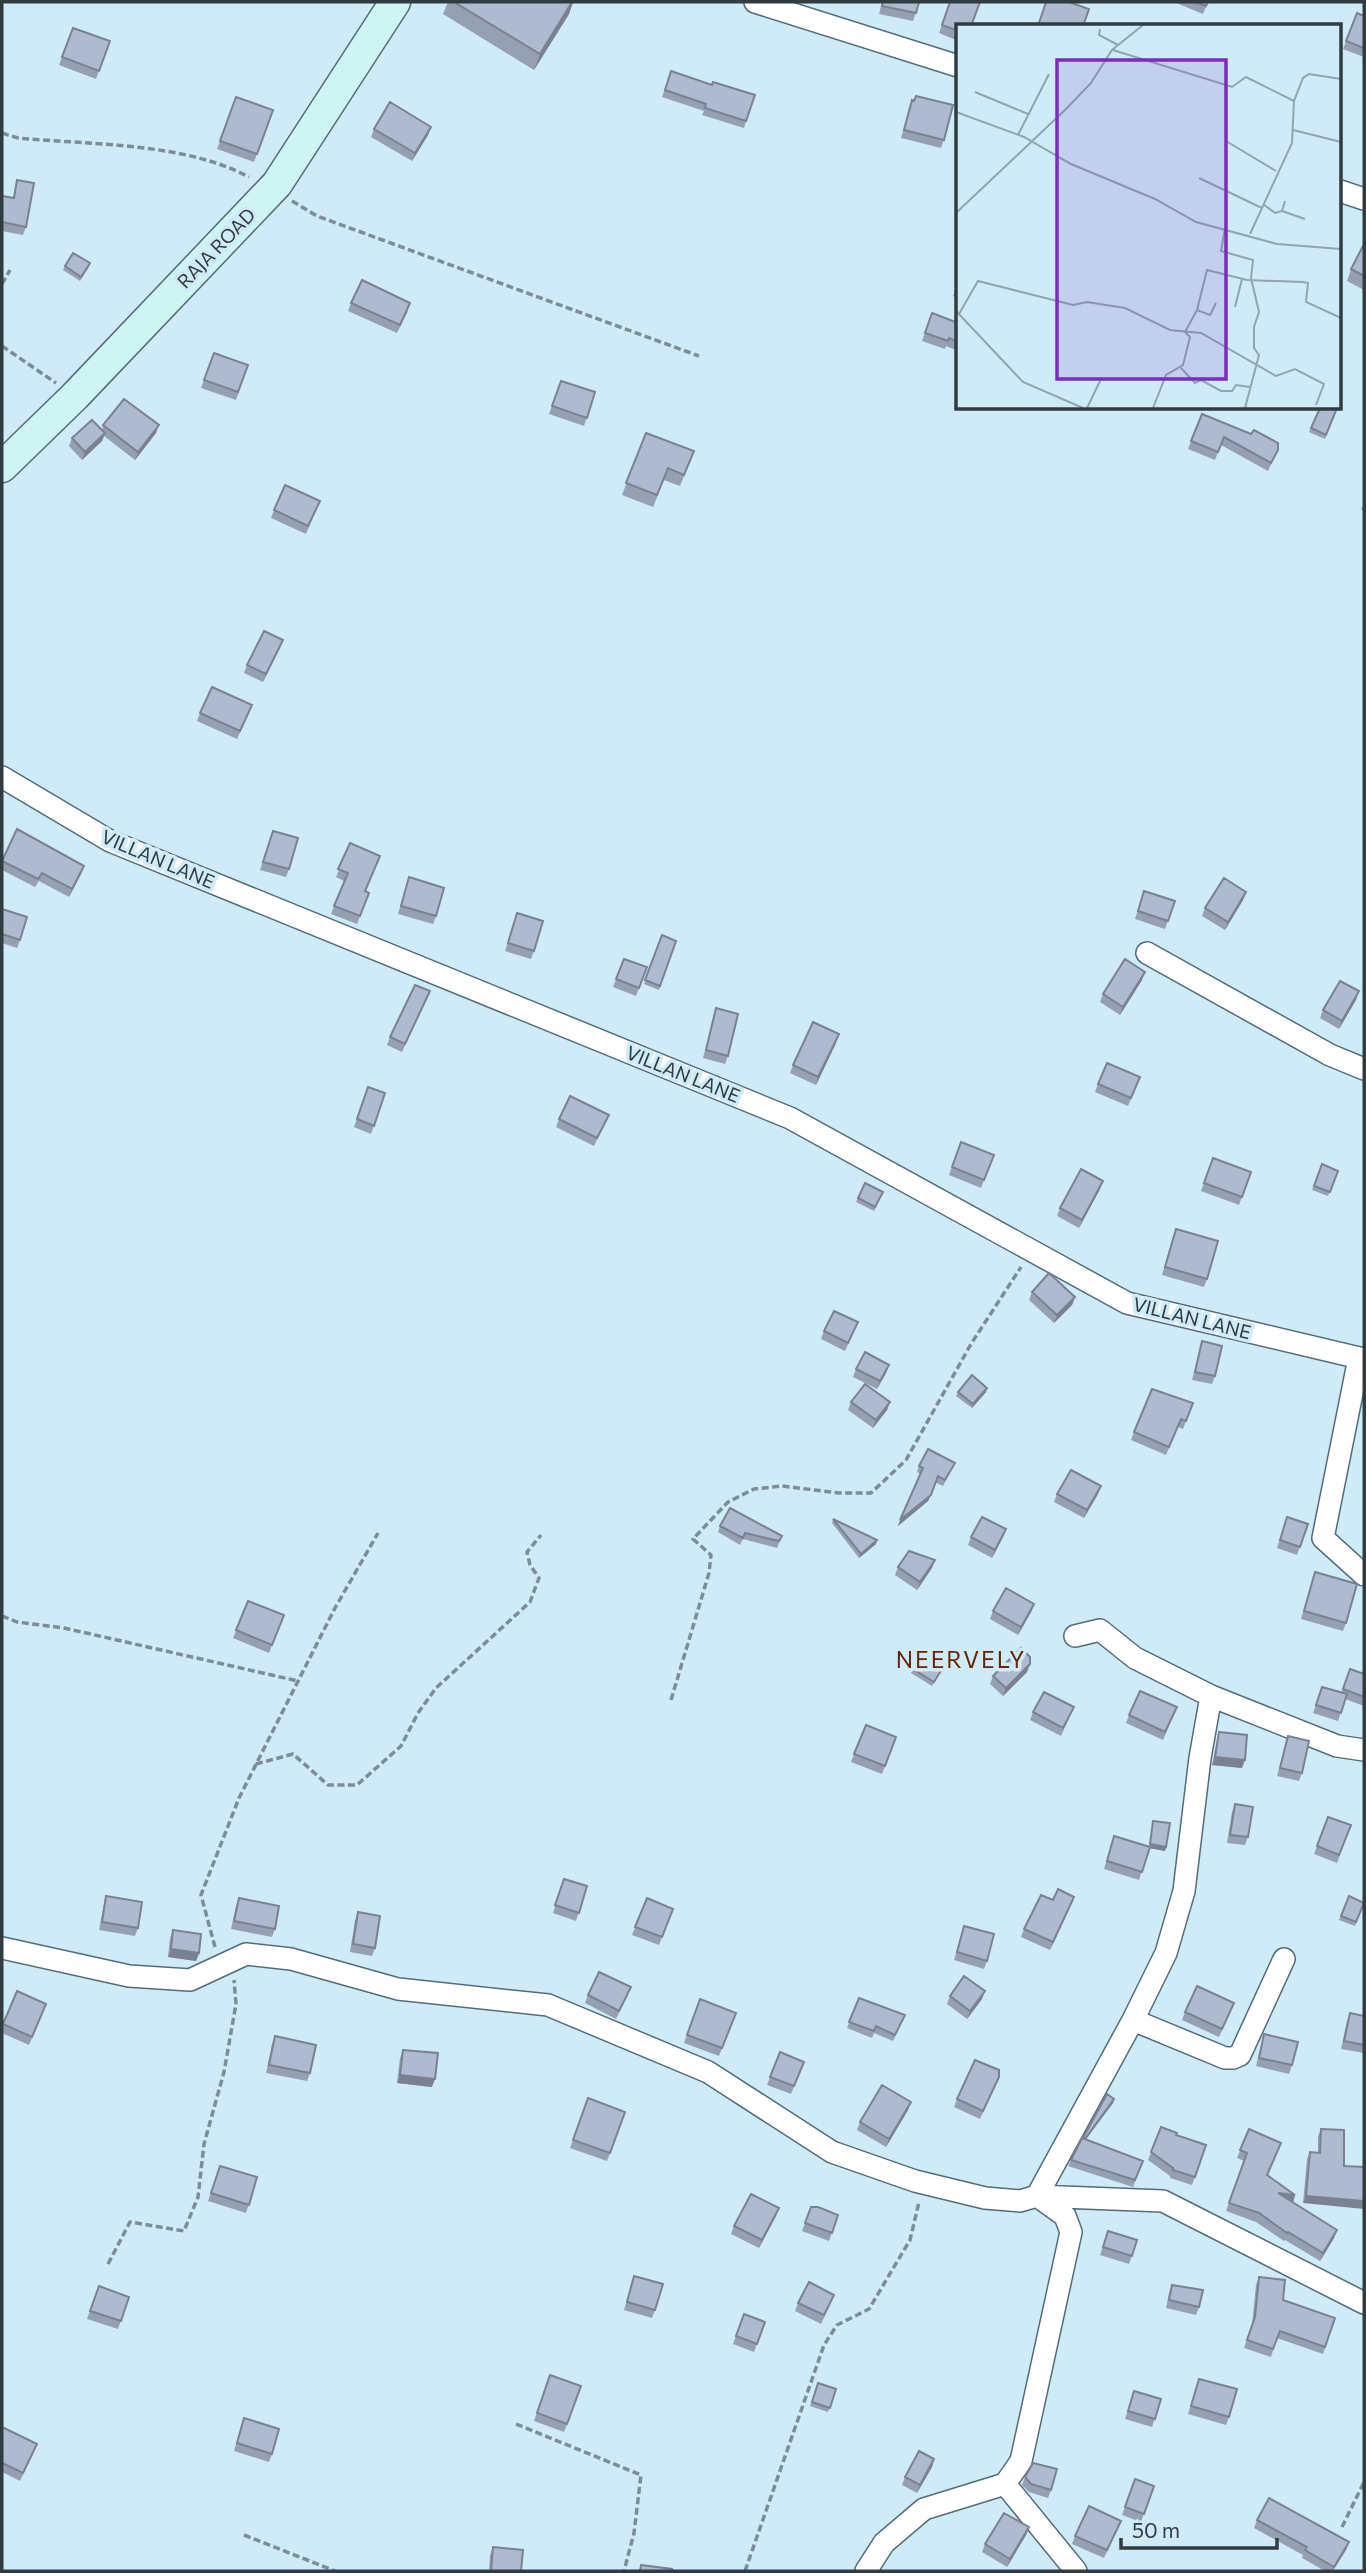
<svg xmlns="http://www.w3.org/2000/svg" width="1366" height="2573" viewBox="0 0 1366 2573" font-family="Commissioner,sans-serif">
<rect width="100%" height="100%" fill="#cfebf8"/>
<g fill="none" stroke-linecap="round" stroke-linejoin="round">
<g stroke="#546c78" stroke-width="24">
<path id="street" d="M755,2L958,66
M1340,191L1364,199
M2,777L110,841L790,1118L1127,1303L1364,1359
M1147,953L1330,1055L1364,1069
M1359,1358L1323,1538L1364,1575
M1075,1636L1100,1630L1135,1658L1211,1696
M2,1948L129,1976L190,1980L246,1954L291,1959L398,1989L548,2005L708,2072L832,2152L915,2181L985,2198L1020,2201L1037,2196L1163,2201L1364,2303
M1133,2020L1166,1953L1184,1891L1200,1758L1211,1696L1337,1746L1364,1750
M1037,2196L1133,2020L1225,2058H1233L1240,2055L1284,1959
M1005,2484L1076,2571
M866,2571L884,2543L924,2509L1005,2484L1021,2461L1071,2232L1065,2216L1037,2196"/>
</g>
<g stroke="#546c78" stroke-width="33">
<path id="secondary" d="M2,467L75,396L277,184L395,2"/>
</g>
<path stroke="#7b8d96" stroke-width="3.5" stroke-dasharray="7 3.5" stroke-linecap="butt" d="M2,133L18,138C91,145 183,142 249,177
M292,201L317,216L699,356
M2,284L10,270
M2,346L56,383
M1362,508L1364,509
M2,1616L17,1622L64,1628L298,1681
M671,1700L709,1573L711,1555L693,1539L728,1502L754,1489L782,1486L839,1493H871L906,1460L971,1344L1021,1267
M256,1764L293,1754L328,1785H357L401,1746L418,1713L436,1688L530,1602L539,1578L530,1565L527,1552L541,1535
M215,1947L201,1895L239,1798L335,1608L378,1533
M108,2264L130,2222L184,2231L198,2197L204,2144L224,2072L236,2004L234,1980
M516,2424L641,2475L634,2533L624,2571
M1342,2527L1364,2482
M244,2535L335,2571
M745,2571L824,2345L837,2325L869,2309L910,2240L919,2202"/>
<use href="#street" stroke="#fff" stroke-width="21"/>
<use href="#secondary" stroke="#cef4f3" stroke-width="30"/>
</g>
<path fill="#96a0b3" d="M448,2H573L569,14L534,70L443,14Z
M882,2H919L913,21L879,14Z
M950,2L958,26V41L939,33Z
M1174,2H1208L1203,14Z
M1357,13L1364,16V57L1343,49Z
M73,28L110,41L96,79L59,65Z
M671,71L746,121L744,128L702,115L704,111L662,97Z
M236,97L273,110L254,162L217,149Z
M912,100L944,140L941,148L901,138Z
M431,127L428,135L412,161L371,137L374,129Z
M17,180L26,227L23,235L2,231V196L13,198Z
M1364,244V290L1347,281L1351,269Z
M65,266L89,267L80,281L63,270Z
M958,284V299L953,296Z
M351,303L408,311L397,333L348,311Z
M932,313L958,323V351L946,346L945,349L922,341Z
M214,353L248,365L236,400L201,388Z
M561,381L595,392L584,426L549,414Z
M1336,412L1325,439L1309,432L1311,428Z
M1202,414L1278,450L1268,471L1221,445L1215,460L1188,449Z
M103,425L156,433L135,460L104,436L102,441L82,460L69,446L72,438L102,430Z
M646,433L694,451L680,486L664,480L653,507L622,495Z
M320,501L306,534L271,518L274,510Z
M283,640L263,682L244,673L247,665Z
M200,713H249L237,739L197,721Z
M270,839L289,869L286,877L260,870Z
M350,843L365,891L369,893L357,924L331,914L344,881L336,877Z
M2,859L81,874L69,897L39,881L35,887L2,870Z
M409,877L436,916L433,924L398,914Z
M1144,891L1175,901L1165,929L1135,919Z
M1243,900L1225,930L1202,916L1205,908Z
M2,909L20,940L17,948L2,943Z
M514,921L534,951L531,959L505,951Z
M662,935L676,941L659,990L644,984Z
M624,959L647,967L636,996L613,987Z
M1142,980L1120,1015L1100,1002L1103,994Z
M430,991L402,1052L387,1045L390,1037Z
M1356,1000L1339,1029L1320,1018L1323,1010Z
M716,1008L728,1056L725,1064L703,1058Z
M836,1043L816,1085L790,1073L793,1065Z
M1140,1077L1128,1106L1095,1092L1098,1084Z
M368,1087L385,1093L371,1134L354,1127Z
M609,1115L594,1146L556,1127L559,1119Z
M961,1142L994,1155L981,1188L949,1175Z
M1213,1158L1251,1172L1239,1205L1201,1191Z
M1322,1164L1338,1171L1328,1196L1312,1190Z
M1100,1189L1079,1228L1057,1216L1060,1208Z
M881,1196L874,1211L856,1202L858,1198Z
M1173,1237L1207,1279L1204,1287L1162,1275Z
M1032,1292L1075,1297L1072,1305L1054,1323L1029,1300Z
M858,1322L845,1351L821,1339L824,1331Z
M1202,1341L1215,1376L1212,1384L1192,1380Z
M889,1365L886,1373L877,1389L853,1377L856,1369Z
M958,1392H986L972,1408L956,1396Z
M851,1402H890L887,1410L873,1428L848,1410Z
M1193,1403L1183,1429L1178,1427L1166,1455L1131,1440L1134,1432Z
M955,1463L943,1486L935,1482L928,1501L898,1526L920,1474L917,1472L919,1466Z
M1057,1494H1098L1084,1518L1054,1502Z
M1287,1517L1308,1524L1297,1555L1277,1548Z
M833,1519L877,1540L876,1544L859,1558L832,1523Z
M720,1526L782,1536L777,1548L743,1539L740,1545L718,1532Z
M1006,1529L1003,1537L992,1558L968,1545L971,1537Z
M898,1567L932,1568L917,1590L895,1575Z
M1315,1572L1346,1623L1343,1631L1301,1619Z
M248,1601L284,1615L269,1653L233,1638Z
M1034,1604L1031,1612L1018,1635L990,1619L993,1611Z
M1030,1664L1027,1672L1003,1696L990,1684L993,1676Z
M913,1669L942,1670L932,1686L911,1673Z
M1350,1669L1364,1674V1706L1345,1699L1338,1721L1313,1713L1322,1687L1341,1693Z
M1074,1707L1061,1736L1030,1720L1033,1712Z
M1177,1707L1163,1740L1126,1723L1129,1715Z
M866,1725L896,1737L882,1774L851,1762Z
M1219,1732L1242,1768L1212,1765L1217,1740Z
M1288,1736L1302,1773L1299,1781L1277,1776Z
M1235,1804L1248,1837L1245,1845L1227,1843L1232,1812Z
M1328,1817L1351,1825L1337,1863L1314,1854Z
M1153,1821L1166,1847L1165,1851L1149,1848L1139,1880L1104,1869L1114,1836L1149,1847Z
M564,1879L587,1886L576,1921L553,1913Z
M106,1896L138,1928L135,1936L99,1930L104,1904Z
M1349,1896L1364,1903L1355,1926L1339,1920Z
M1074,1897L1050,1950L1021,1937L1024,1929L1053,1900Z
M239,1898L275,1929L272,1937L231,1929L236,1906Z
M647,1898L673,1909L659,1945L632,1935Z
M358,1912L375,1948L372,1956L350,1952L355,1920Z
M964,1926L987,1961L984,1969L954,1960Z
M173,1930L199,1953L196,1961L168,1957L170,1938Z
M588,1995H628L616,2019L585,2003Z
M950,1996L982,1999L967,2019L947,2004Z
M859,1998L905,2015L893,2041L874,2033L872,2038L847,2028Z
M700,1999L736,2013L719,2056L684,2043Z
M1231,2011L1219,2037L1182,2020L1185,2012Z
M43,2012L29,2045L2,2033L3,2024Z
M1350,2013L1364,2016V2053L1341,2049L1347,2021Z
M1264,2034L1292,2065L1289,2074L1256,2066Z
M275,2036L310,2073L307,2081L266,2073L272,2044Z
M403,2050L432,2087L397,2083L400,2058Z
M780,2052L804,2062L791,2094L767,2085Z
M996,2085L980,2119L954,2107L957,2099Z
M588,2098L625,2112L607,2161L570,2148Z
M1114,2099L1113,2103L1086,2139L1143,2161L1133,2187L1068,2166L1071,2160Z
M908,2110L886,2147L857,2130L860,2122Z
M1161,2127L1176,2135L1206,2145L1192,2185L1170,2178V2176L1148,2160Z
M1249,2129L1268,2175L1295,2195L1293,2202L1334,2238L1320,2261L1285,2240L1284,2241L1256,2222L1226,2211L1244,2161L1237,2158Z
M1321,2129L1344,2166L1303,2203L1307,2159L1310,2152H1318V2136Z
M220,2166L257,2177L246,2213L208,2201Z
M811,2207L838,2215L829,2241L802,2231Z
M776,2216L759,2248L731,2234L734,2226Z
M1108,2231L1137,2240L1129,2264L1100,2255Z
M634,2276L655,2310L652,2318L624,2310Z
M1259,2277L1283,2300L1335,2318L1323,2354L1277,2338L1271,2357L1244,2348L1252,2324L1256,2285Z
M1172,2285L1199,2307L1196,2315L1166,2308L1169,2293Z
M99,2286L129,2297L118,2329L87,2319Z
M798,2303H831L821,2324L795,2311Z
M744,2314L765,2322L754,2352L733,2344Z
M550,2375L581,2386L564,2432L534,2421Z
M1199,2379L1229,2417L1226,2425L1188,2414Z
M818,2383L836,2389L828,2412L810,2406Z
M1134,2391L1161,2399L1152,2427L1125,2419Z
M241,2426L272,2454L269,2462L234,2451Z
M2,2427L34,2452L20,2481L2,2472Z
M934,2459L932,2467L917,2493L902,2485L905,2477Z
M1025,2477L1051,2490L1048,2498L1029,2492L1022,2485Z
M1135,2479L1154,2486L1141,2522L1122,2515Z
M1257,2520L1349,2542L1346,2550L1333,2571H1325L1302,2558L1303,2555L1254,2528Z
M1121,2521L1104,2558L1072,2544L1075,2536Z
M1029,2527L1026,2535L1007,2567L982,2552L985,2544Z
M493,2547L521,2571H489L490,2555Z"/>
<path fill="#7a8292" d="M572,2H573L569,14L534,70L540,54Z
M431,127L428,135L412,161L415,153Z
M159,425L156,433L135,460L138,452Z
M105,433L102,441L82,460L85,452Z
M283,640L280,648L263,682L266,674Z
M84,866L81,874L69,897L72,889Z
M1246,892L1243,900L1225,930L1228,922Z
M1145,972L1142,980L1120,1015L1123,1007Z
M1359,991L1356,1000L1339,1029L1342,1021Z
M839,1034L836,1043L816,1085L818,1077Z
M1103,1181L1100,1189L1079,1228L1082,1220Z
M1075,1297L1072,1305L1054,1323L1057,1315Z
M889,1365L886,1373L877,1389L880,1381Z
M987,1388L986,1392L972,1408L973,1404Z
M890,1402L887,1410L873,1428L876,1420Z
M1101,1486L1098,1494L1084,1518L1087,1510Z
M931,1495L928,1501L898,1526L900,1520Z
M1006,1529L1003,1537L992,1558L995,1550Z
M877,1540L876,1544L859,1558L861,1554Z
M935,1560L932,1568L917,1590L920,1582Z
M1034,1604L1031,1612L1018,1635L1021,1627Z
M1030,1664L1027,1672L1003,1696L1006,1688Z
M1215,1757L1245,1760L1242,1768L1212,1765Z
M1150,1844L1166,1847L1165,1851L1149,1848Z
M1074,1897L1071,1905L1050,1950L1053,1942Z
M171,1949L199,1953L196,1961L168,1957Z
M985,1991L982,1999L967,2019L970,2011Z
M400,2075L435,2079L432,2087L397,2083Z
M1114,2099L1113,2103L1083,2143L1085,2139Z
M911,2102L908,2110L886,2147L889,2139Z
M1278,2193L1295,2195L1293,2203Z
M1306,2196L1364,2201V2209L1303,2203Z
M779,2208L776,2216L759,2248L762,2240Z
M1337,2230L1334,2238L1320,2261L1323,2253Z
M934,2459L932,2467L917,2493L920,2485Z
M1029,2527L1026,2535L1007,2567L1010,2559Z
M1349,2542L1346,2550L1332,2571L1334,2567Z"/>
<path fill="#aebad0" stroke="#7a8292" stroke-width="2" d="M454,2H572L540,54Z
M883,2H919L916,13L882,6Z
M950,2H980L971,26H958V31L942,25Z
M1046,2H1069L1089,9L1083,26H1038Z
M1196,2H1208L1206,6Z
M1357,13L1364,16V48L1346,41Z
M73,28L110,41L99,71L62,57Z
M671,71L712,85L713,82L755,95L746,121L705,108L706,104L665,90Z
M916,96L953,105L944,140L904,130L912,100L914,101Z
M236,97L273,110L257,154L220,141Z
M390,102L431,127L415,153L374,129Z
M17,180L34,183L26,227L2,222V196L14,198Z
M1364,244V276L1351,269Z
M73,253L90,263L81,277L65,266Z
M362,280L410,303L400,325L351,303Z
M958,284V294L955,292Z
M932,313L958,323V342L949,338L948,341L925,333Z
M214,353L248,365L238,392L204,380Z
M561,381L595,392L587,418L552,406Z
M124,399L159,425L138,452L103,425Z
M1320,408H1337L1326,435L1311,428Z
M1202,414L1251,434L1254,430L1278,443V450L1271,463L1224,437L1218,452L1191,441Z
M92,420L105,433L85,452L72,438Z
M646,433L694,451L684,475L668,468L657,495L626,483Z
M285,485L320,501L308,526L274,510Z
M264,631L283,640L266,674L247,665Z
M212,687L252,705L240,731L200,713Z
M17,829L84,866L72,889L42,873L38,879L2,861Z
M273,831L298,838L289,869L263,862Z
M350,843L380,856L365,891L369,893L360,916L334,906L348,873L338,869Z
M409,877L444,888L436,916L401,906Z
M1224,878L1246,892L1228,922L1205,908Z
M1144,891L1175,901L1168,921L1138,911Z
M2,909L27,917L20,940L2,934Z
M517,913L543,921L534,951L508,943Z
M662,935L676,941L660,986L645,980Z
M624,959L647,967L639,988L616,979Z
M1125,959L1145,972L1123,1007L1103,994Z
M1340,981L1359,991L1342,1021L1323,1010Z
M415,985L430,991L405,1044L390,1037Z
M716,1008L738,1014L728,1056L706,1050Z
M813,1022L839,1034L818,1077L793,1065Z
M1107,1063L1140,1077L1131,1098L1098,1084Z
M368,1087L385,1093L374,1126L357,1119Z
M570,1096L609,1115L597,1138L559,1119Z
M961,1142L994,1155L984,1180L952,1167Z
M1213,1158L1251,1172L1242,1197L1204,1183Z
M1322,1164L1338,1171L1330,1192L1314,1186Z
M1081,1169L1103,1181L1082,1220L1060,1208Z
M865,1183L883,1192L875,1207L858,1198Z
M1176,1229L1218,1241L1207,1279L1165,1267Z
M1049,1273L1075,1297L1057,1315L1032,1292Z
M834,1311L858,1322L848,1343L824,1331Z
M1202,1341L1222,1346L1215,1376L1195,1372Z
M865,1352L889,1365L880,1381L856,1369Z
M972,1375L987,1388L973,1404L958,1392Z
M865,1384L890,1402L876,1420L851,1402Z
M1152,1389L1193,1403L1186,1421L1181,1419L1169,1447L1134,1432Z
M928,1449L955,1463L945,1480L938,1476L931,1495L900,1520L923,1468L919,1466Z
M1071,1470L1101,1486L1087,1510L1057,1494Z
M730,1508L782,1536L779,1541L745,1533L743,1538L720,1526Z
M982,1517L1006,1529L995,1550L971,1537Z
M1287,1517L1308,1524L1300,1547L1280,1540Z
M833,1519L877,1540L861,1554Z
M909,1551L935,1560L920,1582L898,1567Z
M1315,1572L1357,1584L1346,1623L1304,1611Z
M1006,1588L1034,1604L1021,1627L993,1611Z
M248,1601L284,1615L272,1645L236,1630Z
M1021,1648L1030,1657V1664L1006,1688L993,1676Z
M920,1654L944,1666L934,1682L913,1669Z
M1350,1669L1364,1674V1697L1343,1689Z
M1322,1687L1347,1694L1341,1713L1316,1705Z
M1140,1691L1177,1707L1165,1732L1129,1715Z
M1044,1692L1074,1707L1063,1728L1033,1712Z
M866,1725L896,1737L885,1766L854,1754Z
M1219,1732L1247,1735L1245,1760L1215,1757Z
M1288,1736L1309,1741L1302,1773L1280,1768Z
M1235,1804L1253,1807L1248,1837L1230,1835Z
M1328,1817L1351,1825L1339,1855L1317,1846Z
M1153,1821L1170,1823L1166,1847L1150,1844Z
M1114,1836L1150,1847L1142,1872L1107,1861Z
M564,1879L587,1886L579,1913L555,1905Z
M1058,1889L1074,1897L1053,1942L1024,1929L1041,1895L1053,1900Z
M106,1896L142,1902L138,1928L102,1922Z
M1349,1896L1364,1903L1356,1922L1341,1916Z
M239,1898L279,1906L275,1929L234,1921Z
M647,1898L673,1909L662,1937L635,1927Z
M358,1912L380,1916L375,1948L353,1944Z
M964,1926L994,1934L987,1961L957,1952Z
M173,1930L201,1934L199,1953L171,1949Z
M599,1972L631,1987L619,2011L588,1995Z
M964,1976L985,1991L970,2011L950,1996Z
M1197,1986L1234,2003L1222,2029L1185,2012Z
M17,1991L46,2004L32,2037L3,2024Z
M859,1998L905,2015L895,2035L876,2026L874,2031L849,2022Z
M700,1999L736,2013L722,2048L687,2035Z
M1350,2013L1364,2016V2045L1344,2041Z
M1264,2034L1298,2042L1292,2065L1259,2058Z
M275,2036L316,2045L310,2073L269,2065Z
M403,2050L438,2053L435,2079L400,2075Z
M780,2052L804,2062L794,2086L770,2077Z
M975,2060L999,2070V2077L983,2111L957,2099Z
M882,2085L911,2102L889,2139L860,2122Z
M1107,2094L1114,2099L1085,2139L1083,2138Z
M588,2098L625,2112L610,2153L573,2140Z
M1161,2127L1177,2133L1176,2135L1206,2145L1195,2177L1173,2170V2168L1151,2152Z
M1249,2129L1281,2143L1267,2175L1295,2195L1278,2193L1337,2230L1323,2253L1288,2232L1287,2233L1259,2213L1229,2203L1247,2153L1240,2150Z
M1321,2129L1344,2130V2166L1364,2167V2201L1306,2196L1310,2152L1320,2153Z
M1082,2138L1143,2161L1135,2180L1071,2160Z
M220,2166L257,2177L249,2205L211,2193Z
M751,2194L779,2208L762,2240L734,2226Z
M811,2207H818L838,2215L832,2233L805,2223Z
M1108,2231L1137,2240L1132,2256L1103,2247Z
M634,2276L663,2284L655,2310L627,2302Z
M1259,2277L1285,2280L1283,2300L1335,2318L1325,2347L1280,2331L1273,2349L1247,2340L1255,2317Z
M809,2282L834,2295L824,2315L798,2303Z
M1172,2285L1203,2290L1199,2307L1169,2300Z
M99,2286L129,2297L121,2321L90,2311Z
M744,2314L765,2322L757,2344L736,2336Z
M550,2375L581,2386L567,2424L537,2413Z
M1199,2379L1237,2389L1229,2417L1191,2406Z
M818,2383L836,2389L830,2408L812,2402Z
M1134,2391L1161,2399L1155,2419L1128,2411Z
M244,2418L279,2429L272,2454L237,2443Z
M2,2427L37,2444L23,2473L2,2463Z
M919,2451L934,2459L920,2485L905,2477Z
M1033,2463L1057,2469L1051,2490L1031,2484L1025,2477Z
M1135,2479L1154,2486L1144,2514L1125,2507Z
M1269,2498L1349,2542L1334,2567L1305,2550L1307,2547L1257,2520Z
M1089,2506L1121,2521L1107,2550L1075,2536Z
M1004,2513L1029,2527L1010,2559L985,2544Z
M493,2547L523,2550L521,2571H491Z
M641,2565L672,2569V2571H640Z"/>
<g text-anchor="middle" stroke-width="7" stroke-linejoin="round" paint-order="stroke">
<g font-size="19" fill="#313c41" stroke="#cfebf8">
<text transform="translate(216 248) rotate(-46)" y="7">RAJA ROAD</text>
<text transform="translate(158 859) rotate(23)" y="7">VILLAN LANE</text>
<text transform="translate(683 1074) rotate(22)" y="7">VILLAN LANE</text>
<text transform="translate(1192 1318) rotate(14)" y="7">VILLAN LANE</text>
</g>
<g font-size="23" letter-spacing="2" fill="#652506" stroke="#cfebf8">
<text x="961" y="1668">NEERVELY</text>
</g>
</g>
<g transform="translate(956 24)">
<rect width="385" height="385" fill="#cfebf8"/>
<path fill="none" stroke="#90a5af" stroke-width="2" d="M144,5L143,11L162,21M157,26L276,63L290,53L338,77M19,68L72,90M0,88L68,113L115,140L199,175L240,198L321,220L385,225M337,106L385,118M62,111L93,50M270,117L320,147M243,154L306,184M307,180L319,189L326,187L329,177M326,187L349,195M0,189L110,85L135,59L156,26L187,1M269,204L265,227L297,236L295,254L303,288L298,303V324L303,331L289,384M294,210L336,119L338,77L347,54L353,50L385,55M279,283L286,255M241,286L251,246L291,256L347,258L352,259L350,278L385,294M0,287L67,358L127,384M3,290L22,257L117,281L131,278L169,284L214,306L245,309L320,352L339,345L368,360L360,381M225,344L239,359L245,356L265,367H276L280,361L294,363M131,384L145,355M197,384L210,351L227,341L234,313L229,308L241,286L254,291L260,279"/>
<path fill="#7b2cbf" fill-opacity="0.15" stroke="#7b2cbf" stroke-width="3.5" d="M101,36H270V355H101Z"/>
<rect width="385" height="385" fill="none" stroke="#313c41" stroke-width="3.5"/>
</g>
<rect width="1366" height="2573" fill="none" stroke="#313c41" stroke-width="7"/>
<path d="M1121 2538v10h156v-10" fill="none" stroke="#313c41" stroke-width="3.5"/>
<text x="1132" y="2538" font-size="21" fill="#313c41" stroke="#cfebf8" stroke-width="5" paint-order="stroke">50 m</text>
</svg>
